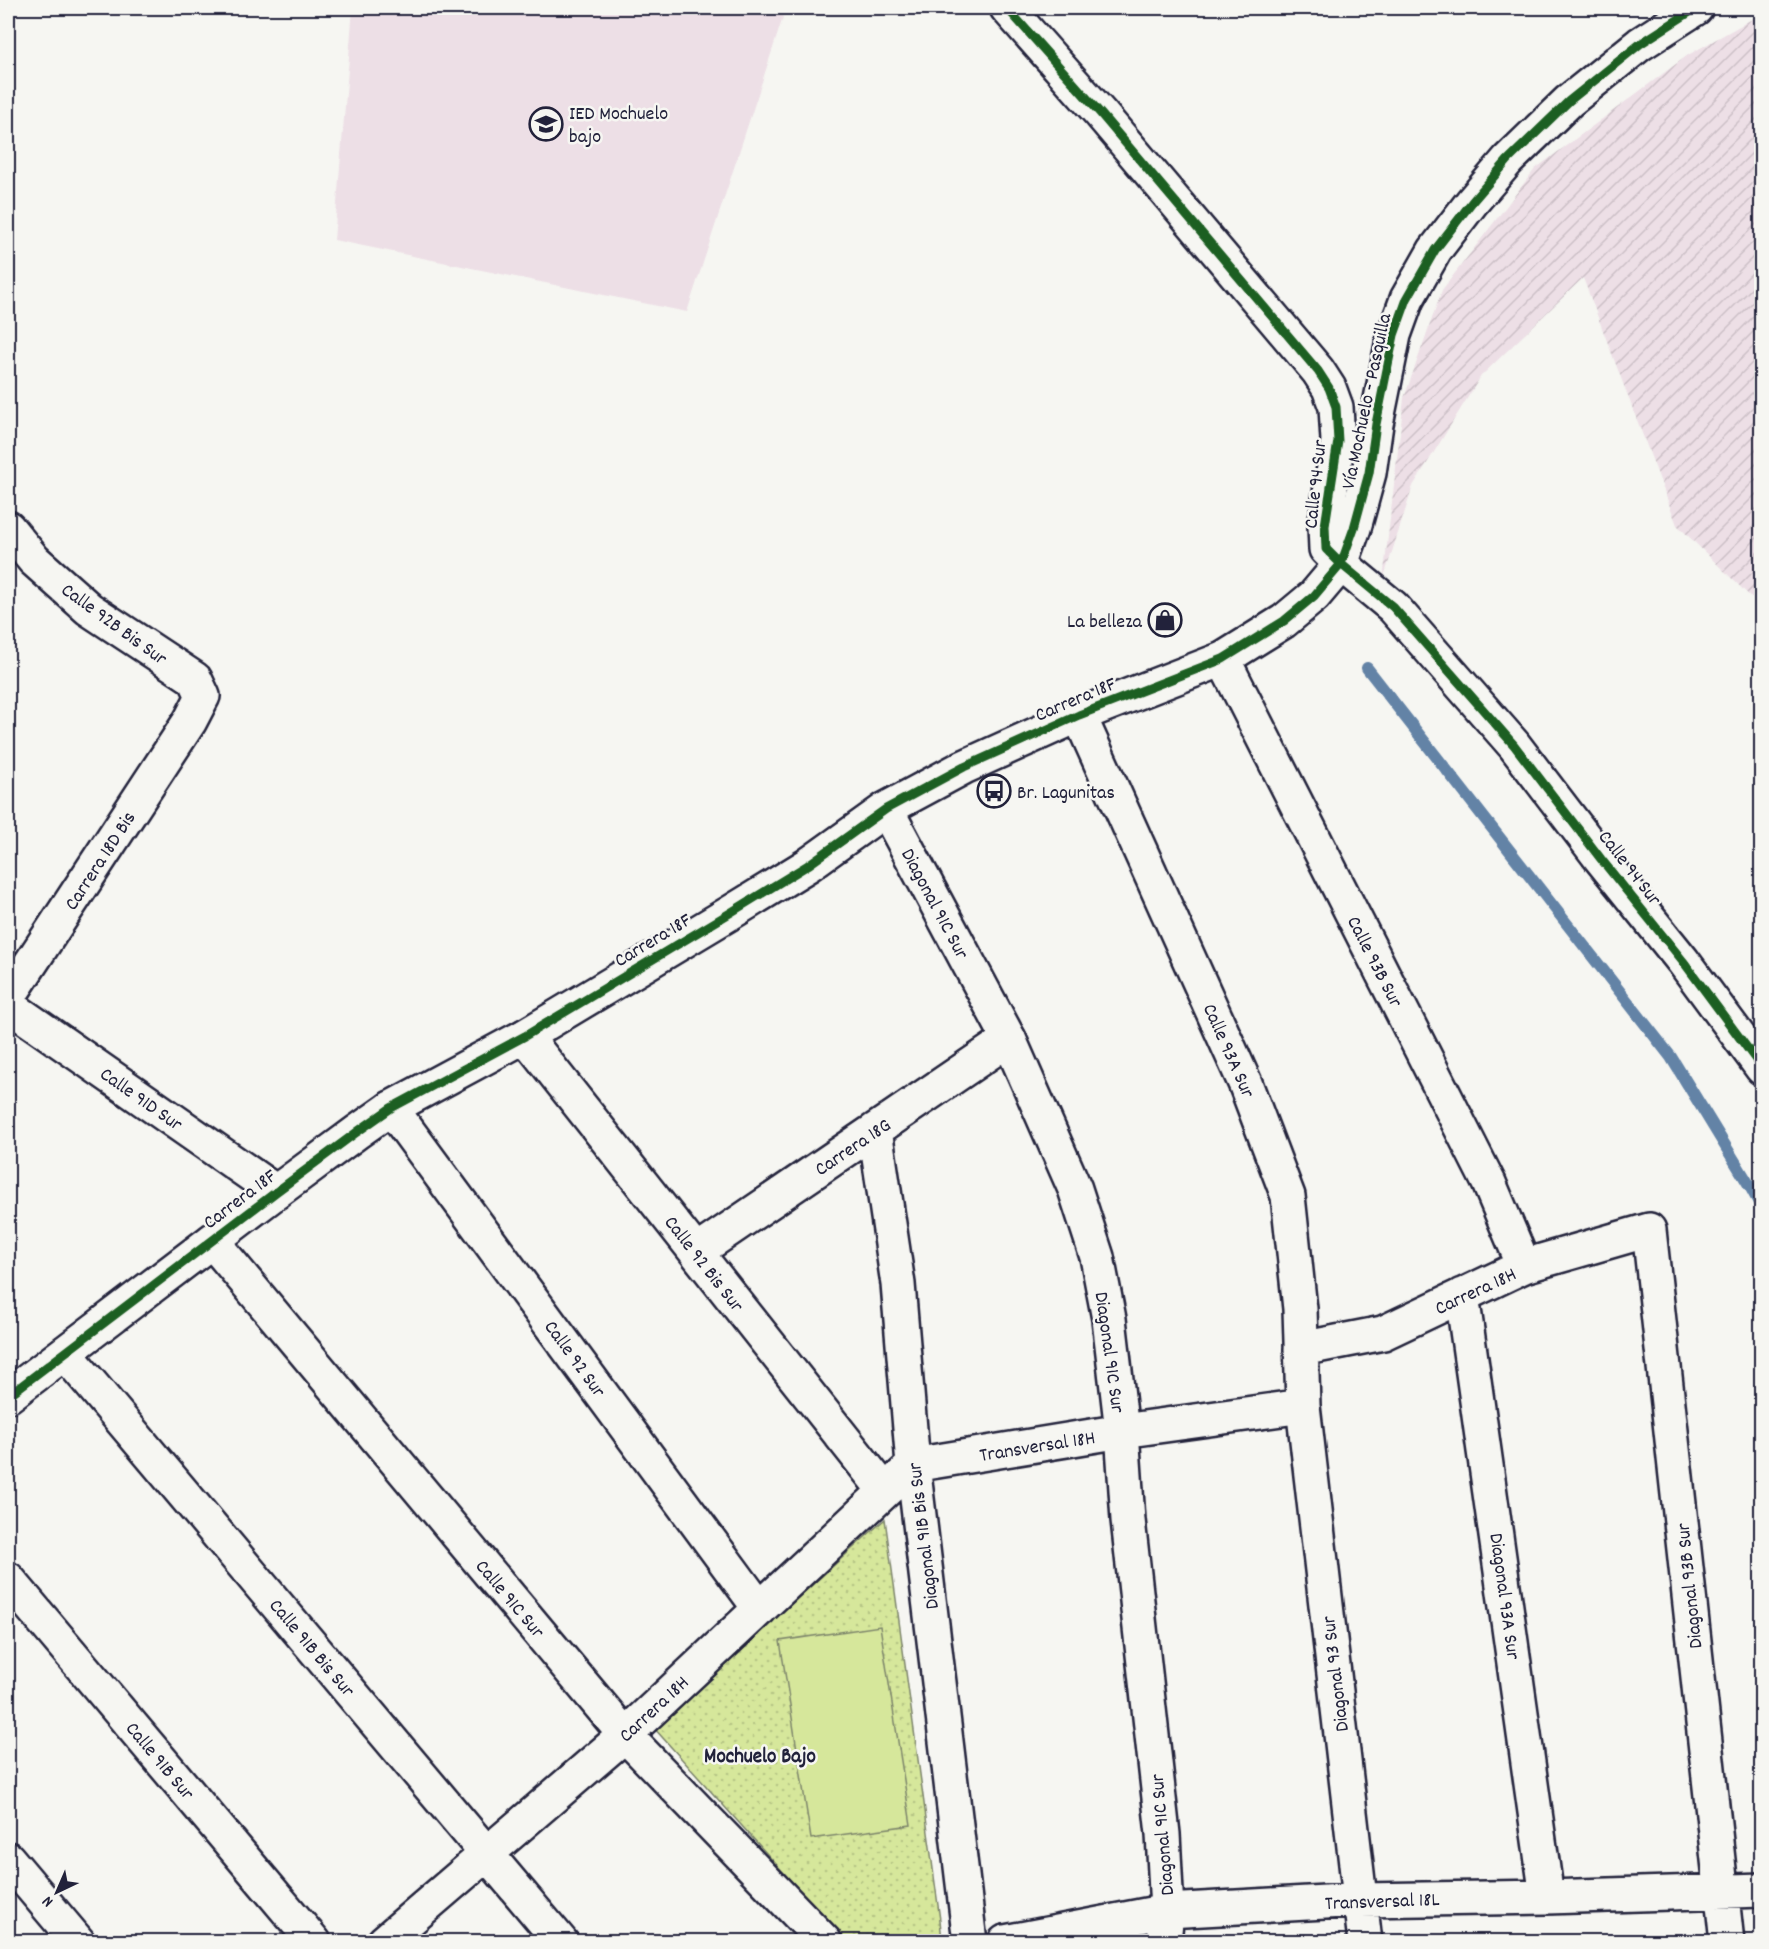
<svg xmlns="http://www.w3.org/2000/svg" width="1769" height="1949" viewBox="0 0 1769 1949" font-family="Dekko,sans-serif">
<defs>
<pattern id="industrial-furrows" width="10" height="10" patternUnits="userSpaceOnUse" patternTransform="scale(1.5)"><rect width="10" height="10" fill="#eddfe6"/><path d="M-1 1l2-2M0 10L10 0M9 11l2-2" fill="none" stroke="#cbbfc6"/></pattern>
<pattern id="park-dots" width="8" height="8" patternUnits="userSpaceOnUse" patternTransform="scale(1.5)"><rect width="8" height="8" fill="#d6e79b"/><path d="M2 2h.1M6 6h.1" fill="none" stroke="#b7c686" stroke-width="1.8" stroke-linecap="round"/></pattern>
</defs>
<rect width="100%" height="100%" fill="#f6f6f2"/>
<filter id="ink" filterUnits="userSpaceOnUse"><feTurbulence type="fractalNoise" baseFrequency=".0167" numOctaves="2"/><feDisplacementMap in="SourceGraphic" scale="12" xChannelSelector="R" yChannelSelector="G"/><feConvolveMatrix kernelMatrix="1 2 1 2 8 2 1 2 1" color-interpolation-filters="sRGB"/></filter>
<g filter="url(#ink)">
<path fill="#eddfe6" d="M353,8H786L687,312L334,240Z"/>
<path fill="url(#industrial-furrows)" d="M1761,14V607L1677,525L1583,278L1481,376L1413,486L1383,580L1404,398L1442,290L1535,169L1688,55Z"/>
<path fill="url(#park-dots)" stroke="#7c846b" stroke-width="1.5" d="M885,1519L940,1920L942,1941H845L654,1728Z"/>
<path fill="#d6e79b" stroke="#7c846b" stroke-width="1.5" d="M880,1626L911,1825L811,1839L780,1641Z"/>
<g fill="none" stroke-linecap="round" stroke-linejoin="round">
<path stroke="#6483a6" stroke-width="12" d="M1367,668L1671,1057L1751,1188L1762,1208"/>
<g stroke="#22223b" stroke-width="38">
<path id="street" d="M1007,8L1101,114L1318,371L1329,388L1336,407L1338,441L1325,526L1326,549L1341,564L1393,607L1514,745L1601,859L1683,961L1762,1068
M8,528L34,560L89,609L195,679L203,696L190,721L8,998
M1223,659L1489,1183L1524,1266
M1079,715L1245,1083L1288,1196L1300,1309L1303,1406L1365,1942
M8,1005L276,1192
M525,1036L885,1491
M391,1108L760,1609
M875,1130L898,1284L913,1465L970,1942
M212,1241L625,1735L825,1942
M696,1252L1009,1039
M1462,1295L1547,1897
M1301,1349L1383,1333L1524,1266L1649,1230L1727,1942
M65,1353L561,1942
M8,1579L314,1942
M8,1859L78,1942
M384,1942L625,1735L913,1465L1122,1431L1303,1406
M1005,1942L1167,1911L1361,1900L1547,1897L1762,1890"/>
</g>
<g stroke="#22223b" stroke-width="38">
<path id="secondary" d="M886,809L1009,1039L1075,1189L1097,1257L1109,1319L1122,1431L1128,1520L1163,1834L1167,1911L1164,1942
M8,1396L276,1192L357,1132L391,1108L525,1036L730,913L808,865L886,809L964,767L1079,715L1223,659L1284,621L1314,596L1341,564L1354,528L1369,473L1376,424L1394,335L1407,299L1435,250L1472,202L1508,160L1569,101L1640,44L1696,8"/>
</g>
<use href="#street" stroke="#f6f6f2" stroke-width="33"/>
<use href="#secondary" stroke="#f6f6f2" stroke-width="33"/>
<g stroke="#f6f6f2" stroke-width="13">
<path id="cycleway" d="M1007,8L1101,114L1318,371L1329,388L1336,407L1338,441L1325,526L1326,549L1341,564L1393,607L1514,745L1601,859L1683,961L1762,1068
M8,1396L276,1192L357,1132L391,1108L525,1036L730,913L808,865L886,809L964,767L1079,715L1223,659L1284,621L1314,596L1341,564L1354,528L1369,473L1376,424L1394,335L1407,299L1435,250L1472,202L1508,160L1569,101L1640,44L1696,8"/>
</g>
<use href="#cycleway" stroke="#1b5e20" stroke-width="9"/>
</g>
</g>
<defs>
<g id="school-ring" transform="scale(1.725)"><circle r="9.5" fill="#f6f6f2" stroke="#22223b" stroke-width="1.5"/><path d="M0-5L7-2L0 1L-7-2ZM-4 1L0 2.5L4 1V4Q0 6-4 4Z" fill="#22223b"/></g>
<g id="shop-ring" transform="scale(1.725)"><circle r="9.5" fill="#f6f6f2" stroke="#22223b" stroke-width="1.5"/><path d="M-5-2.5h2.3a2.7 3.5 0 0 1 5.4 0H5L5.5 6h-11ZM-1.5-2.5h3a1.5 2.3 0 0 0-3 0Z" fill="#22223b"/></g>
<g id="bus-ring" transform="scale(1.725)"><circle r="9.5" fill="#f6f6f2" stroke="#22223b" stroke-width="1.5"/><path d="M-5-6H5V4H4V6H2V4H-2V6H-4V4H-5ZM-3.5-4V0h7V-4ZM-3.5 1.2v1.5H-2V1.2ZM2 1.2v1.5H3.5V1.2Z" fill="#22223b"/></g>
</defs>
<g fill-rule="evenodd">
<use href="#school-ring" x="546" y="124"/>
<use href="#shop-ring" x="1165" y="620"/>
<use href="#bus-ring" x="994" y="791"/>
</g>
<g text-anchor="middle" stroke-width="5" stroke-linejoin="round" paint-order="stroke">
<g font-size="20" fill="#22223b" stroke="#f6f6f2" text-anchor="start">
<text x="569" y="119">IED Mochuelo<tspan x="569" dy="23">bajo</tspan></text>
<text x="1142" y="627" text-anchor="end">La belleza</text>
<text x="1017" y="798">Br. Lagunitas</text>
</g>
<g font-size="20" fill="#22223b" stroke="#f6f6f2">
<text transform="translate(1365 401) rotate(-78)" y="7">Vía Mochuelo - Pasquilla</text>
<text transform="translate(1314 484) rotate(-84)" y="7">Calle 94 Sur</text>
<text transform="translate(115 623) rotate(36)" y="7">Calle 92B Bis Sur</text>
<text transform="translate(1075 698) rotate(-23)" y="7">Carrera 18F</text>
<text transform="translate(99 860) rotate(-57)" y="7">Carrera 18D Bis</text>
<text transform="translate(1631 867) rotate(52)" y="7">Calle 94 Sur</text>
<text transform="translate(936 903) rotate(62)" y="7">Diagonal 91C Sur</text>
<text transform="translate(652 939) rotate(-31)" y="7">Carrera 18F</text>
<text transform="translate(1376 961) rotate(63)" y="7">Calle 93B Sur</text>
<text transform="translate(1230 1050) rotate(66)" y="7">Calle 93A Sur</text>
<text transform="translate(142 1098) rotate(35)" y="7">Calle 91D Sur</text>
<text transform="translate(852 1146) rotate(-34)" y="7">Carrera 18G</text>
<text transform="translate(239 1198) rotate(-37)" y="7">Carrera 18F</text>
<text transform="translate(705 1263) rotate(52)" y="7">Calle 92 Bis Sur</text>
<text transform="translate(1475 1290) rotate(-25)" y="7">Carrera 18H</text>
<text transform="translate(1111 1352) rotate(82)" y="7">Diagonal 91C Sur</text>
<text transform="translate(576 1358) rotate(54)" y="7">Calle 92 Sur</text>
<text transform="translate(1037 1445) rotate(-9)" y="7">Transversal 18H</text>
<text transform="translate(922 1536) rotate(-97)" y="7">Diagonal 91B Bis Sur</text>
<text transform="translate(1688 1586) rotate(-96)" y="7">Diagonal 93B Sur</text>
<text transform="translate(1506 1596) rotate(82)" y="7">Diagonal 93A Sur</text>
<text transform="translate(511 1598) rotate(50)" y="7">Calle 91C Sur</text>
<text transform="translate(313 1647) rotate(50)" y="7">Calle 91B Bis Sur</text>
<text transform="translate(1334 1674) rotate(-97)" y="7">Diagonal 93 Sur</text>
<text transform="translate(653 1708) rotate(-43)" y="7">Carrera 18H</text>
<text transform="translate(161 1760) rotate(50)" y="7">Calle 91B Sur</text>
<text transform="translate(1161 1835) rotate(-95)" y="7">Diagonal 91C Sur</text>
<text transform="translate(1382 1900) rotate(-2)" y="7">Transversal 18L</text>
</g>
<g font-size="21" font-weight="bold" fill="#22223b" stroke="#f6f6f2">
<text x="760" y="1762">Mochuelo Bajo</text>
</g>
</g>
<rect width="1769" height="1949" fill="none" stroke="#f6f6f2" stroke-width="30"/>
<rect x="15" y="15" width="1739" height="1919" fill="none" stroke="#22223b" stroke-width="2" filter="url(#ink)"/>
<g transform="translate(57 1892) rotate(224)" stroke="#f6f6f2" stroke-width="4.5" paint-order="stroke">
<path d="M0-4.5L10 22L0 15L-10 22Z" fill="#22223b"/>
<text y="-9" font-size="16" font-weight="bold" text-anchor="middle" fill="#22223b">N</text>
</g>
</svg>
